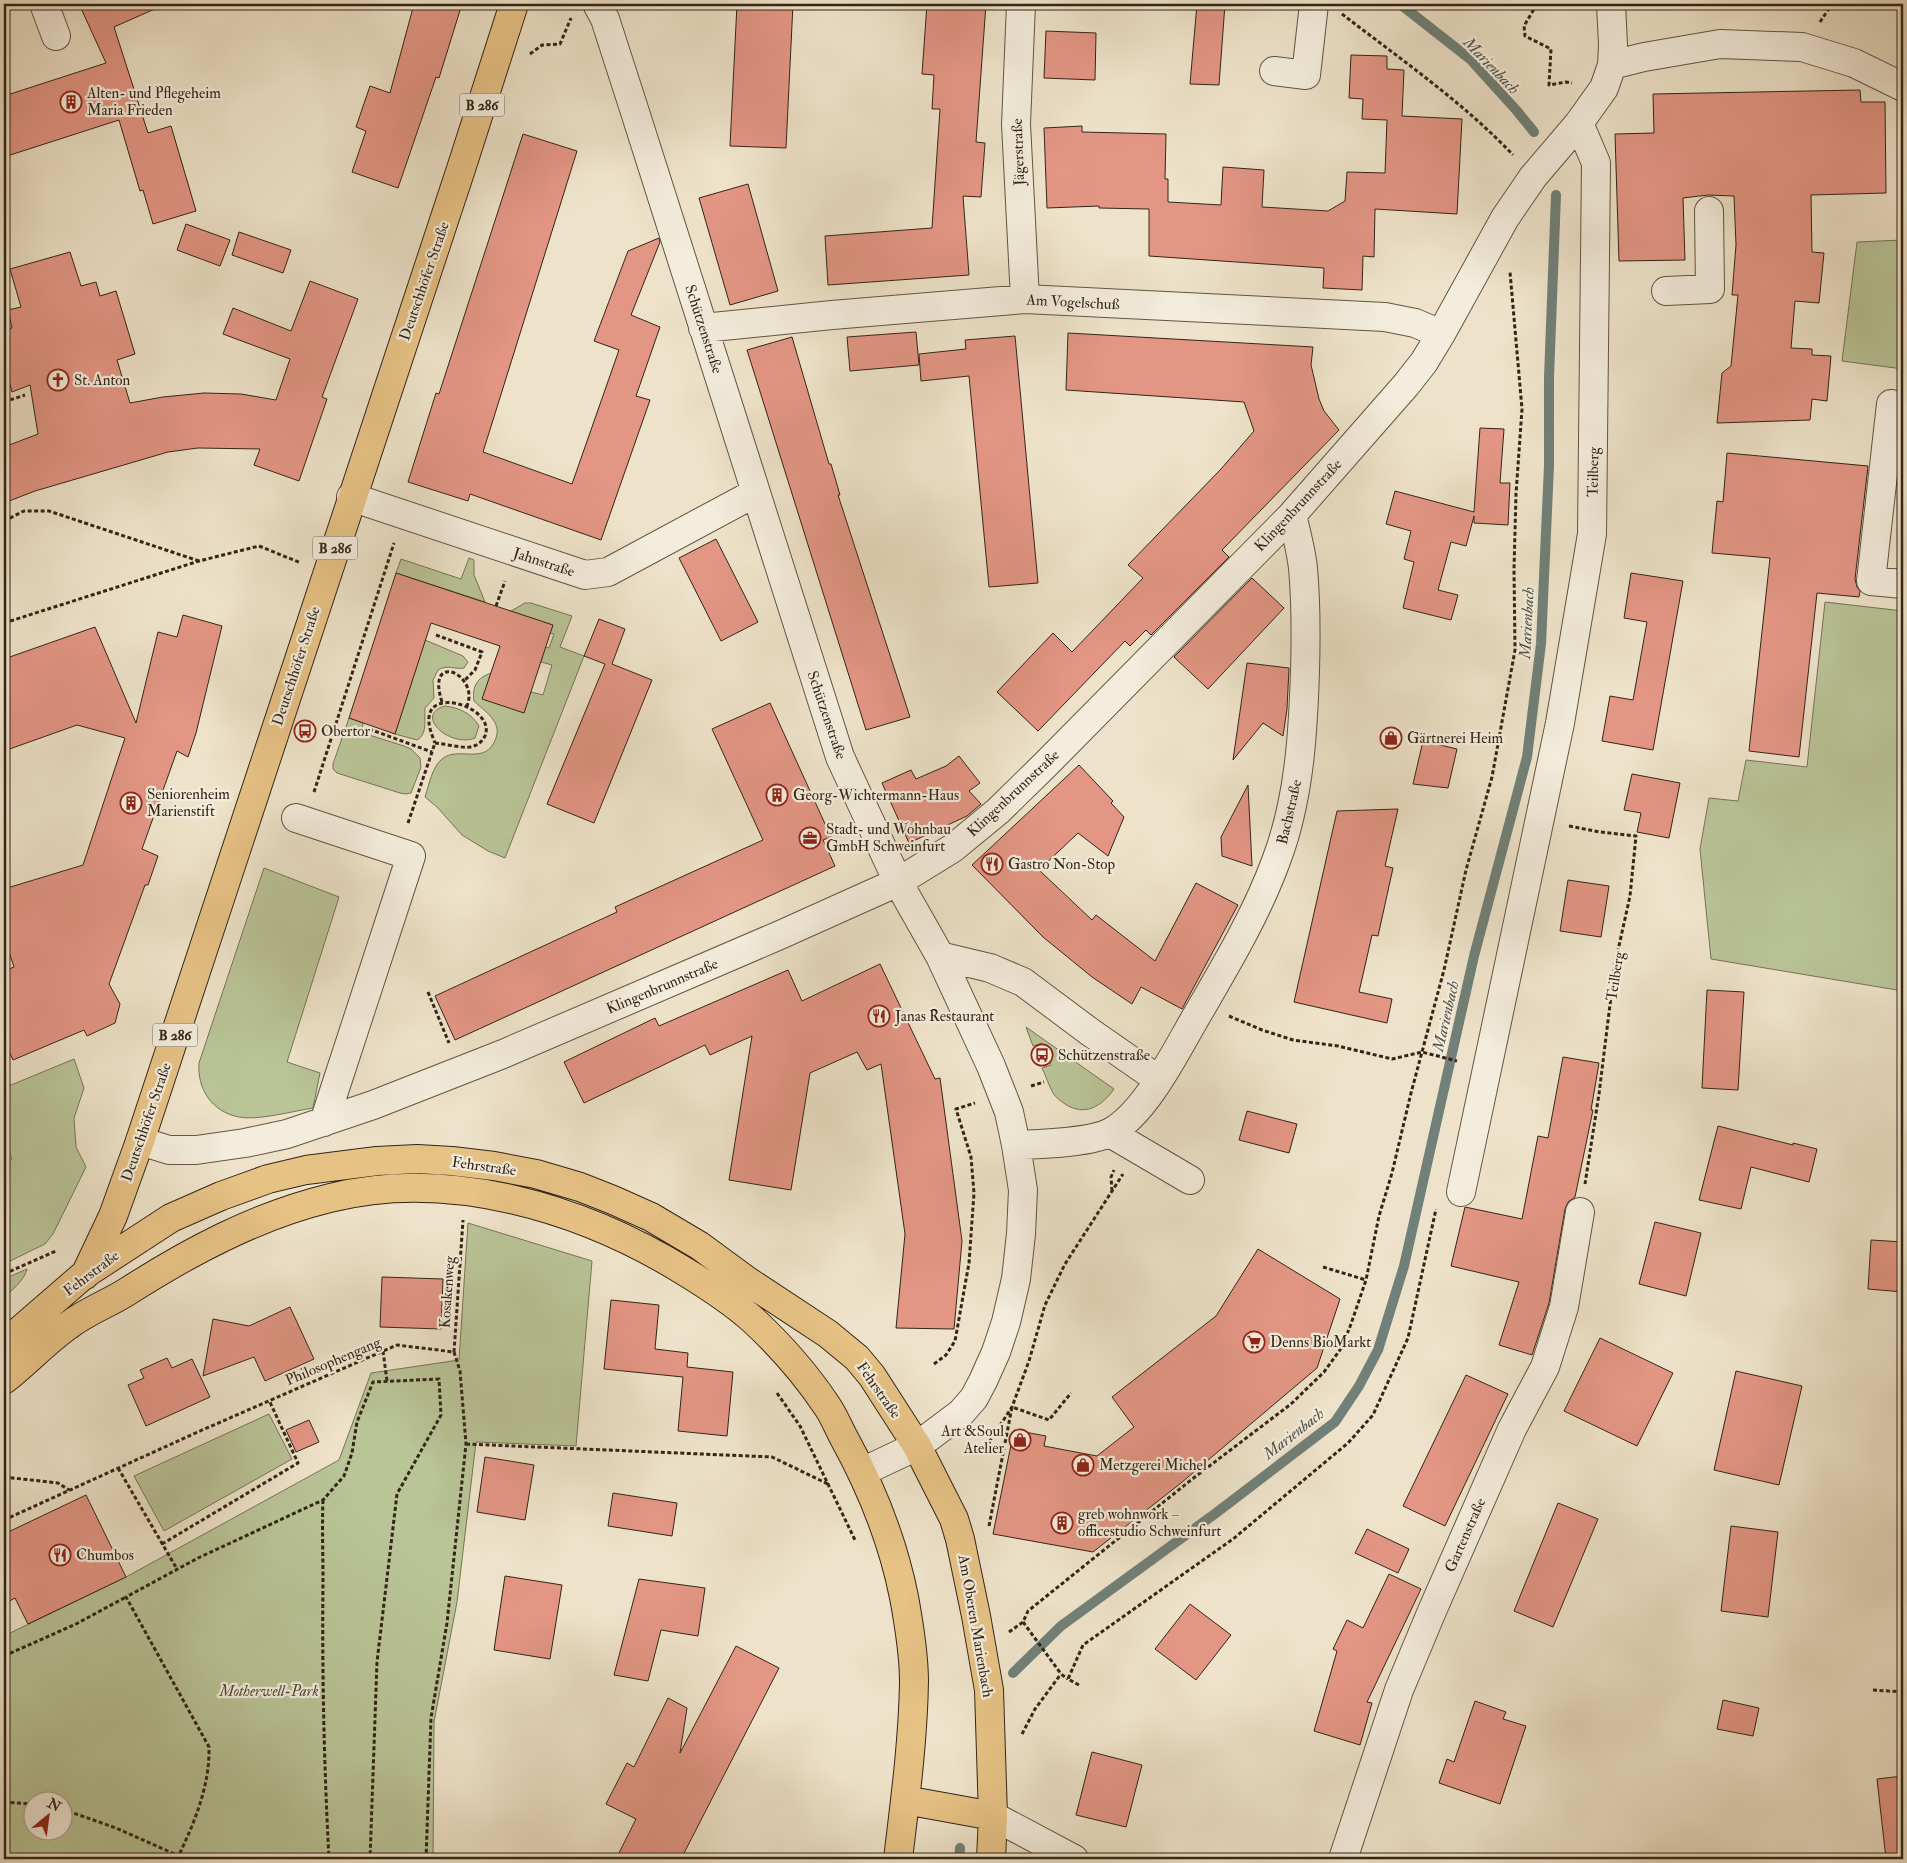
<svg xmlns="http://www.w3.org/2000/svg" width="1907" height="1863" viewBox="0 0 1907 1863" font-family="'IM FELL Double Pica',serif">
<rect width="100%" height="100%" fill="#eee3ca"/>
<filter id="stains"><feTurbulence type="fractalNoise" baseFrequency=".004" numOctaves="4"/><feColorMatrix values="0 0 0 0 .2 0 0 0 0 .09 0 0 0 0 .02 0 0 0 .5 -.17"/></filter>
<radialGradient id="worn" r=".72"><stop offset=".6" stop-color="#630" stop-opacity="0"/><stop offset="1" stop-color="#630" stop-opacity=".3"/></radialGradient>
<path fill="#b9c497" stroke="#767456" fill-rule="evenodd" d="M1903,240V369L1842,361L1857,242Z
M469,558L474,560V575L485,602L396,573L401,559L461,579Z
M1825,602L1903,611V991L1711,959L1700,849L1709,798L1738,801L1746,760L1807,767Z
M525,603H531L572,616L560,647L584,656L505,858L488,851L462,835L437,807L425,797C429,785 432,767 442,759C458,745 486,767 496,738C502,721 484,711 474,701C472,686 477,678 491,673L483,699L531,692L543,695L552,665L541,662L545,647L549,648L554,634L550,633L552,625L511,611Z
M425,640L463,656L468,662L464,668C455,670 448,664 438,670L433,680L434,698L425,708C424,719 428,734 417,740L395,734Z
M445,706C460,708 471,713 479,726L475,738C450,748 413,715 445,706Z
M349,718L363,723L362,732L366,734L404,746L411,749L420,758L421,767L411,793L406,794L400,793L337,773L333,769V764Z
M264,868L339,897L287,1062L320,1073L313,1108C294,1111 256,1121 239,1117C212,1112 197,1089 199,1063Z
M1026,1027L1114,1089C1102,1106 1085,1117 1065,1104C1061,1101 1056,1098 1053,1093C1049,1086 1046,1076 1042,1068L1051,1065L1042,1043L1033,1046Z
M74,1059L84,1088L74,1118L76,1147L86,1167L53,1234L45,1244L4,1264V1163L12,1159L4,1139V1088Z
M468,1223L592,1261L576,1446L476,1442L457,1602L434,1722L433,1859H4V1636L126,1577L339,1460L371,1373L459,1360ZM32,1800H62V1830H32Z
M27,1269C24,1281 12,1290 4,1297V1279Z
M269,1414L292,1459L164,1531L134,1476Z"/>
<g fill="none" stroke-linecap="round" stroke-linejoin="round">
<path stroke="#718078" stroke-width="10" d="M1400,4L1470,59L1517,111L1534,132
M1013,1673L1061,1626L1216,1513L1335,1422L1359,1386L1378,1350L1404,1266L1474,956L1527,757L1541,644L1549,466V377L1556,195
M959,1859L960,1848"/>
</g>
<path fill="#e39684" stroke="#332416" d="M79,4H166L114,27L148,133L171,126L196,211L153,224L143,190L140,191L119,120L4,157V96L106,63Z
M414,4H462L439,78L436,77L398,188L352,172L366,131L356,127L370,86L390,93Z
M737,4H793L786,148L730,146Z
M927,4H986L976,142L985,143L981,197L963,196L969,275L828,285L825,236L932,228L940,109H932L934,75L922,74Z
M1197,4H1225L1219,85L1190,84Z
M1046,31L1096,33L1095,80L1044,78Z
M1351,55L1387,56V69L1404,70L1402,116L1462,119L1457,214L1375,209L1374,257L1363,256L1362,290L1323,288L1324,268L1149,256V209L1099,208V206L1047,208L1044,128L1082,126V132L1166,134L1165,179H1168V202L1221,205L1223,167L1264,170L1262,207L1328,211L1345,201L1347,172L1385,173L1387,120L1362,119L1363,99L1349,98Z
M1860,90L1861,102H1885L1886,193L1811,195L1812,252L1824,253L1819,303L1795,301L1791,348L1812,349V355L1831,356L1827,401L1812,399L1810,420L1717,423L1722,373L1731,366L1738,295H1732L1736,245L1734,196L1708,195L1683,198L1685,260L1619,261L1615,134L1654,133L1653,94Z
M523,134L577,151L483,452L572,484L619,350L594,341L628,251L659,238L660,242L631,315L660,327L636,396L650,400L601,540L470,494L468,501L408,482L436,393L439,394Z
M748,184L778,291L730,305L699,198Z
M186,224L230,240L220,266L177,250Z
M239,232L291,250L283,273L232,255Z
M70,252L81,286L96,282L100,296L116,291L135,354L117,360L130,403L163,397L204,393L241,394L276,400L290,359L223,334L233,308L291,331L310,281L358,299L322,397L327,399L299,481L254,465L260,449L198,448L168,452L35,491L4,503V447L38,434L30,385L12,392L4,361V330L12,328L8,310L21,307L10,269Z
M916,332L919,365L850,371L847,337Z
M1068,333L1313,347L1311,365L1319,399L1324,411L1339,430L1222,550L1229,557L1151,635L1146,630L1130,646L1125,641L1038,731L997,692L1053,633L1072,652L1143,578L1128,565L1221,469L1254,431L1244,402L1066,390Z
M1015,336L1038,583L989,587L969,376L921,381L919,354L966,349L965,340Z
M792,337L829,464H831L840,495H838L910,717L866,730L747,350Z
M1480,428L1504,429L1500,483H1510L1508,525L1474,523V516L1466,546L1451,542L1438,590L1458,595L1451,620L1403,608L1414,562L1404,559L1411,531L1386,524L1395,491L1474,512Z
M1727,453L1868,466L1855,579L1857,587L1860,591L1859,597L1817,593L1799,757L1749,751L1770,558L1712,553L1717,501L1723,502Z
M716,539L758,622L721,641L679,558Z
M396,573L553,625L524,713L482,699L500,646L431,623L395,734L349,718Z
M1631,573L1683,581L1653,750L1602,741L1610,696L1633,700L1647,622L1624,618Z
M1252,578L1284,608L1208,689L1174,657Z
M183,615L222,626L196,733L188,757L177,751L142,849L158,856L148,885H145L109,984L120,1004L115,1023L87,1036L84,1030L13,1060L4,1040V971L14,967L4,937V889L83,865L125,738L77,725L4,751V659L95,627L136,723L158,632L177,637Z
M599,619L625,629L612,664L652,680L594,823L547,804L605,664L584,656Z
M1247,663L1289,668L1287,709L1283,736L1263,723L1233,760Z
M770,703L831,837L823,840L835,866L455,1040L435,996L617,912L615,907L763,840L712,729Z
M1423,741L1457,749L1448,788L1413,784Z
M959,756L980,783L969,791L981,804L967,816L909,843L882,783L911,770L916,779L946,766Z
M1079,765L1113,801L1111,803L1124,817L1108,856L1078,833L1039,870L1092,920L1096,915L1155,961L1196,883L1238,905L1182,1009L1141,987L1132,1004L1092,977L1043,937L972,865Z
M1632,774L1680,783L1669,838L1637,832L1641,813L1624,810Z
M1248,785L1252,866L1222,856L1221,837Z
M1398,809L1385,866L1393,868L1378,936L1372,935L1359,992L1392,999L1387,1023L1294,1002L1337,811Z
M1568,880L1609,886L1601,937L1560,931Z
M880,964L935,1079L940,1078L962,1241L954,1329L896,1328L905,1234L881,1064L867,1070L857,1052L810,1073L791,1190L729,1180L752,1036L710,1055L705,1045L584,1103L564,1062L655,1018L659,1026L788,970L802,1001Z
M1707,990L1744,992L1738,1090L1702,1088Z
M1563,1057L1599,1063L1591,1110H1593L1575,1197L1568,1202L1565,1209L1549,1303L1532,1355L1499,1345L1519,1282L1451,1266L1465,1207L1522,1219L1538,1136L1548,1138Z
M1247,1111L1297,1124L1289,1153L1239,1140Z
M1718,1126L1793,1145V1143L1817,1149L1809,1182L1751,1167L1741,1209L1699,1200Z
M1655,1222L1701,1233L1686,1296L1639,1284Z
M1871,1240L1903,1242V1292L1868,1289Z
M1258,1249L1340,1299L1317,1368L1181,1483L1093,1552L993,1534L1014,1430L1046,1436L1044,1446L1097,1456L1134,1427L1112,1397L1216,1316Z
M382,1277L443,1279L441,1329L380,1327Z
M611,1300L659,1305L655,1349L688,1353L687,1367L733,1372L727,1436L678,1431L683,1377L604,1369Z
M290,1307L314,1359L265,1381L254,1357L203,1376L213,1319L249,1326Z
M1600,1338L1673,1373L1637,1446L1564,1411Z
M167,1358L172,1368L192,1359L210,1397L146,1426L128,1385L144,1378L140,1370Z
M1736,1371L1802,1386L1779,1485L1714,1470Z
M1466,1375L1508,1394L1445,1526L1403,1506Z
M309,1420L319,1442L296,1452L286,1430Z
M485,1457L534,1465L525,1520L477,1512Z
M613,1493L677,1503L672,1536L608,1526Z
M86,1495L126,1577L28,1624L15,1598L4,1604V1534Z
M1558,1503L1598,1519L1553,1627L1514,1611Z
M1731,1526L1778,1532L1768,1617L1721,1611Z
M1367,1529L1409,1549L1398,1573L1355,1553Z
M1389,1574L1421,1589L1367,1702L1372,1703L1360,1745L1314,1731L1337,1651L1333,1649L1347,1620L1363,1628Z
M505,1576L562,1585L550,1659L494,1650Z
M639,1579L705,1588L698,1636L661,1630L648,1681L614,1675Z
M1190,1604L1231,1635L1196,1680L1155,1649Z
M736,1646L779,1668L681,1859H616L636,1819L606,1804L627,1763L634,1767L668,1698L687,1708L680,1753Z
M1723,1700L1759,1708L1753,1736L1717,1729Z
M1475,1701L1506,1712L1503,1719L1526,1726L1500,1804L1439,1783L1447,1759L1454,1762Z
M1092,1752L1142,1765L1126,1827L1076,1815Z
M1903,1776V1859H1886L1877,1779Z"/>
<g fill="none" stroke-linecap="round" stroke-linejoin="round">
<g stroke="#625443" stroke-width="30">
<path id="minor" d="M44,4L56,36
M597,4L605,19L635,112L840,757L898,882L940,956L991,1066L1009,1112L1016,1145L1023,1190L1021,1234L1016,1279L1006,1322L996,1352L983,1381L974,1398L961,1413L917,1446L862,1472
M1021,4L1016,124L1025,299
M1612,65L1644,57L1720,44L1802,47L1854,63L1903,87
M1274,71L1306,75L1314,4
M1666,291L1710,289L1709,211
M703,328L832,315L1025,299L1385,317L1415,323L1441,334
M1891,404L1871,581L1903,584
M351,497L585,575L608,572L755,493
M296,818L411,856L324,1122
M940,956L990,968L1023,982L1090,1032L1159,1080
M1110,1133L1190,1180
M140,1141L169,1150H196L245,1143L287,1134L373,1105L503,1054L780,935L898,882L953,848L975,830L998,811L1046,764L1292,515L1406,385L1424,362L1441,334L1505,218L1533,177L1579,123L1604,88L1612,65L1613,45L1611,4
M1016,1145C1039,1144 1091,1143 1111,1132C1145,1113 1174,1055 1193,1022C1223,970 1255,918 1276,861C1299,801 1303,735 1305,671C1306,637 1306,602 1303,568C1301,550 1296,532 1292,515
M1461,1192L1560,723L1592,534L1596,163L1579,123
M993,1816L1074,1859
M1343,1859L1399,1690L1432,1611L1512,1429L1545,1367L1564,1307L1580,1212"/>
</g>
<g stroke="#332416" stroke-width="30">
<path id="major" d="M85,1275L113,1216L140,1141L461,169L514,4
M4,1344L85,1274L171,1218L221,1196L268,1179L306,1170L377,1161L417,1159L452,1161L494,1166L536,1174L580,1187L613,1200L651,1217L700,1246L749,1282L828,1334L857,1358L872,1376L917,1446L954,1519L960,1539L976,1616L989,1690L993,1816L991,1859
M4,1380C26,1363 46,1341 69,1325C86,1312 107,1304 125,1293C189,1252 256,1216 330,1198C449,1168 582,1208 684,1271C707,1285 732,1301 753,1320C780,1345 807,1376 827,1406C834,1416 838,1427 844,1438C871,1487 893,1542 904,1597C909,1624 914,1654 914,1682C913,1741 905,1801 898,1859
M905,1800L993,1816"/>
</g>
<path stroke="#332416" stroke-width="3" stroke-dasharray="4 2.5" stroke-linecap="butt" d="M1537,4L1524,26L1525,36L1551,49L1549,85L1566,82L1572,83
M1342,14C1399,58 1464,103 1513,155
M1820,22L1832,4
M530,54L542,45L560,44L571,18
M4,402L25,395
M4,521L24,511H49L199,561
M496,606L505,581
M4,623L199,561L259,546L301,563
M436,635L482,652L475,670L464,681
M442,702C425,650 480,674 467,706
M369,729L432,752
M314,792L394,543
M408,823L435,743C446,744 459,748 470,747C477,746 482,742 485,736C496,709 432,687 429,717C428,726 432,735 435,743
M1569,826L1600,832L1636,836L1630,896L1615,964L1599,1094L1585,1184
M428,992L449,1043
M1229,1016L1262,1030L1293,1040L1338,1046L1392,1059L1422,1052L1457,1061
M1031,1086L1044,1082
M1112,1191L1111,1177L1114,1170
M1323,1267L1366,1280
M4,1274L56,1251
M383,1351L387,1381
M454,1352L463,1220
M934,1364L946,1355L955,1341L969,1263L974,1193L971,1157L956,1109L975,1103
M777,1393L800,1426L855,1540
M466,1444L772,1457L828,1484
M982,1453L1012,1407L1029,1361L1045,1305L1065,1264L1123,1174
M118,1468L177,1569
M4,1477L58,1483L69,1490
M323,1500C322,1527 323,1553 323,1580C322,1673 324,1766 329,1859
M4,1520L200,1431L397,1345L454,1352L460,1371L466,1444L447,1623L431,1718L426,1859
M989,1526L1012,1407L1049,1420L1071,1393
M162,1544L298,1463L269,1400
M1023,1622L1061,1674L1068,1679
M1009,1632L1023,1622L1028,1611L1191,1480L1291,1404L1324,1372L1342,1347L1351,1324L1366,1280L1379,1216L1392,1173L1411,1093L1444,970L1466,870L1492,777L1515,650L1514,569L1516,494L1522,409L1510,272
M4,1656L76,1624L126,1597
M1079,1685L1068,1679L1083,1645L1233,1539L1348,1443L1373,1415L1408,1338L1436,1209
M1873,1690L1903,1692
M1022,1734L1035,1709L1061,1674
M4,1802L32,1804
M62,1809L116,1828L179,1856
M177,1859C194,1824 210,1786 209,1747L126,1597L198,1558L323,1500L344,1476L352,1453L357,1422L373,1382L439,1379L441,1415L397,1494L377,1662L370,1859"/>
<use href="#minor" stroke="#f4eddd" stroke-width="28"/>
<use href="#major" stroke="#e7c285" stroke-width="28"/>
</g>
<defs>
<g id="building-ring" transform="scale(1.125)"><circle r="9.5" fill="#f4eddd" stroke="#8f2418" stroke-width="1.5"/><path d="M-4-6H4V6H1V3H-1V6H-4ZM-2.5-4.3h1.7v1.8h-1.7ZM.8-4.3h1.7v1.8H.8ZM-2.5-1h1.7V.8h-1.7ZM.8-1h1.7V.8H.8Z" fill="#8f2418"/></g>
<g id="church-ring" transform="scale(1.125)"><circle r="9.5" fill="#f4eddd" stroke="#8f2418" stroke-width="1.5"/><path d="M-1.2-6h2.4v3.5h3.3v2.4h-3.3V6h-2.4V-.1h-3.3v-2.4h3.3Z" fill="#8f2418"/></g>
<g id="bus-ring" transform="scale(1.125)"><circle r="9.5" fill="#f4eddd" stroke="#8f2418" stroke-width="1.5"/><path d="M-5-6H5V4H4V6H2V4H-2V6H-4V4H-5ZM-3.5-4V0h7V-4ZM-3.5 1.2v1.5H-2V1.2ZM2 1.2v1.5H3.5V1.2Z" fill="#8f2418"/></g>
<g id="shop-ring" transform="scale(1.125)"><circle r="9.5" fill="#f4eddd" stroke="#8f2418" stroke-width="1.5"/><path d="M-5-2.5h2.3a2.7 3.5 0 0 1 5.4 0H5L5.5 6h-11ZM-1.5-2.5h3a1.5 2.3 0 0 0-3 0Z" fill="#8f2418"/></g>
<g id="office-ring" transform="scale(1.125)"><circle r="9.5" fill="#f4eddd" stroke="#8f2418" stroke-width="1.5"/><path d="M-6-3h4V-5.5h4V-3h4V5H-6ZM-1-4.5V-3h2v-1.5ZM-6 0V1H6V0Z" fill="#8f2418"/></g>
<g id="restaurant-ring" transform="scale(1.125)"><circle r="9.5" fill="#f4eddd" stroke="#8f2418" stroke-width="1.5"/><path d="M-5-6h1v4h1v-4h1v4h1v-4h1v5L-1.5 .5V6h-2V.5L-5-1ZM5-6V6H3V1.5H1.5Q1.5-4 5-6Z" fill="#8f2418"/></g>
<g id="supermarket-ring" transform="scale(1.125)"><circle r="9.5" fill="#f4eddd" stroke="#8f2418" stroke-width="1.5"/><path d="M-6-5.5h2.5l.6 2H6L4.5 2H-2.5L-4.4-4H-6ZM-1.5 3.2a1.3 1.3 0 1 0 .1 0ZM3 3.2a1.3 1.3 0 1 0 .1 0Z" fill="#8f2418"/></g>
</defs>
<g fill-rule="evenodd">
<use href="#building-ring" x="71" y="102"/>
<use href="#church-ring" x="58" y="380"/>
<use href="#bus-ring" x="305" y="731"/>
<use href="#shop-ring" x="1391" y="738"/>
<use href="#building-ring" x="777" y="795"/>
<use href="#building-ring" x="131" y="803"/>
<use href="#office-ring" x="810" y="838"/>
<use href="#restaurant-ring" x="992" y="864"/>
<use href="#restaurant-ring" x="879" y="1016"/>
<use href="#bus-ring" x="1042" y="1055"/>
<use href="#supermarket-ring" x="1254" y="1342"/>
<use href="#shop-ring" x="1020" y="1440"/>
<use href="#shop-ring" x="1083" y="1465"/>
<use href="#building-ring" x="1062" y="1523"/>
<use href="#restaurant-ring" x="60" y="1555"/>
</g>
<g text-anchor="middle" stroke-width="4.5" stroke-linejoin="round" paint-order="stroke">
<g fill="#f4eddd" stroke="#6d6052" stroke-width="1">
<rect x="459.5" y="93.5" width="45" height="23" rx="4"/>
<rect x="312.5" y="536.5" width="45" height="23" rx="4"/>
<rect x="152.5" y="1023.5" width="45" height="23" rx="4"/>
</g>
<g font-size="14" font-weight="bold" fill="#332416">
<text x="482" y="110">B 286</text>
<text x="335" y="553">B 286</text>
<text x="175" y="1040">B 286</text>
</g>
<g font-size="15" fill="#332416" stroke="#f4eddd" text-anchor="start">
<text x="87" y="98">Alten- und Pflegeheim<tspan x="87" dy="17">Maria Frieden</tspan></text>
<text x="74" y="385">St. Anton</text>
<text x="321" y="736">Obertor</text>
<text x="1407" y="743">Gärtnerei Heim</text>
<text x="147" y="799">Seniorenheim<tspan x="147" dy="17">Marienstift</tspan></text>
<text x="793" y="800">Georg-Wichtermann-Haus</text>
<text x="826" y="834">Stadt- und Wohnbau<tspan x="826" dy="17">GmbH Schweinfurt</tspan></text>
<text x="1008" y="869">Gastro Non-Stop</text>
<text x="895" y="1021">Janas Restaurant</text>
<text x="1058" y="1060">Schützenstraße</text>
<text x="1270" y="1347">Denns BioMarkt</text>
<text x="1004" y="1436" text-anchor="end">Art &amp;Soul<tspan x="1004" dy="17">Atelier</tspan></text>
<text x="1099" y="1470">Metzgerei Michel</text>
<text x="1078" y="1519">greb wohnwork –<tspan x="1078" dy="17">officestudio Schweinfurt</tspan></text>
<text x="76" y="1560">Chumbos</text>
</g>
<g font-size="15" fill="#332416" stroke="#f4eddd">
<text transform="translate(1018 152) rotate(-92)" y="5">Jägerstraße</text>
<text transform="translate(424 281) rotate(-71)" y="5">Deutschhöfer Straße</text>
<text transform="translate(1073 302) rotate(3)" y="5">Am Vogelschuß</text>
<text transform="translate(704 329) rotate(72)" y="5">Schützenstraße</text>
<text transform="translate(1593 472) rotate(-89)" y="5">Teilberg</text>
<text transform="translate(1298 505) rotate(-47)" y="5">Klingenbrunnstraße</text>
<text transform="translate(544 562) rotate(18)" y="5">Jahnstraße</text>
<text transform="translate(296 666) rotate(-72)" y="5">Deutschhöfer Straße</text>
<text transform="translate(827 715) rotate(71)" y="5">Schützenstraße</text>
<text transform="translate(1013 793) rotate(-43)" y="5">Klingenbrunnstraße</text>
<text transform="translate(1289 812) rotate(-77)" y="5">Bachstraße</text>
<text transform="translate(1615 976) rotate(-81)" y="5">Teilberg</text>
<text transform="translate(662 986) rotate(-23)" y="5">Klingenbrunnstraße</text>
<text transform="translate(146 1122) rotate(-71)" y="5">Deutschhöfer Straße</text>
<text transform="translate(484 1166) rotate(8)" y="5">Fehrstraße</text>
<text transform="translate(91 1273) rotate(-37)" y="5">Fehrstraße</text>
<text transform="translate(447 1292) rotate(-86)" y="5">Kosakenweg</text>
<text transform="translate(333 1361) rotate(-23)" y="5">Philosophengang</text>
<text transform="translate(879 1390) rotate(55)" y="5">Fehrstraße</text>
<text transform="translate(1465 1535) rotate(-66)" y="5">Gartenstraße</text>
<text transform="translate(976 1626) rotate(80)" y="5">Am Oberen Marienbach</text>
</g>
<g font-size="15" font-style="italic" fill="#544c36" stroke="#f4eddd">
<text x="269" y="1696">Motherwell-Park</text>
</g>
<g font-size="16" font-style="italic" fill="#525247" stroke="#f4eddd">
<text transform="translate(1492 65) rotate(46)" y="6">Marienbach</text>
<text transform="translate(1526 623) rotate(-87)" y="6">Marienbach</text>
<text transform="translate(1445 1016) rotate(-77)" y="6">Marienbach</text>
<text transform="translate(1293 1433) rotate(-38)" y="6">Marienbach</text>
</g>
</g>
<rect width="1907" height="1863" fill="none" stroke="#eee3ca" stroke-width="20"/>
<rect x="5" y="5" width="1897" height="1853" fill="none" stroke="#332416" stroke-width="2.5"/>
<rect x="10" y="10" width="1887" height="1843" fill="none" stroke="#332416"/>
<g transform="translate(48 1816) rotate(29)"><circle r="24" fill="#f4eddd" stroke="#a79d8d"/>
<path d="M0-4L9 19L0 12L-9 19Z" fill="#8f2418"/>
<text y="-8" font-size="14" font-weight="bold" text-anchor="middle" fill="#332416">N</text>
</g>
<rect width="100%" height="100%" filter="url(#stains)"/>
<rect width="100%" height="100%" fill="url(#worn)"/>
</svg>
